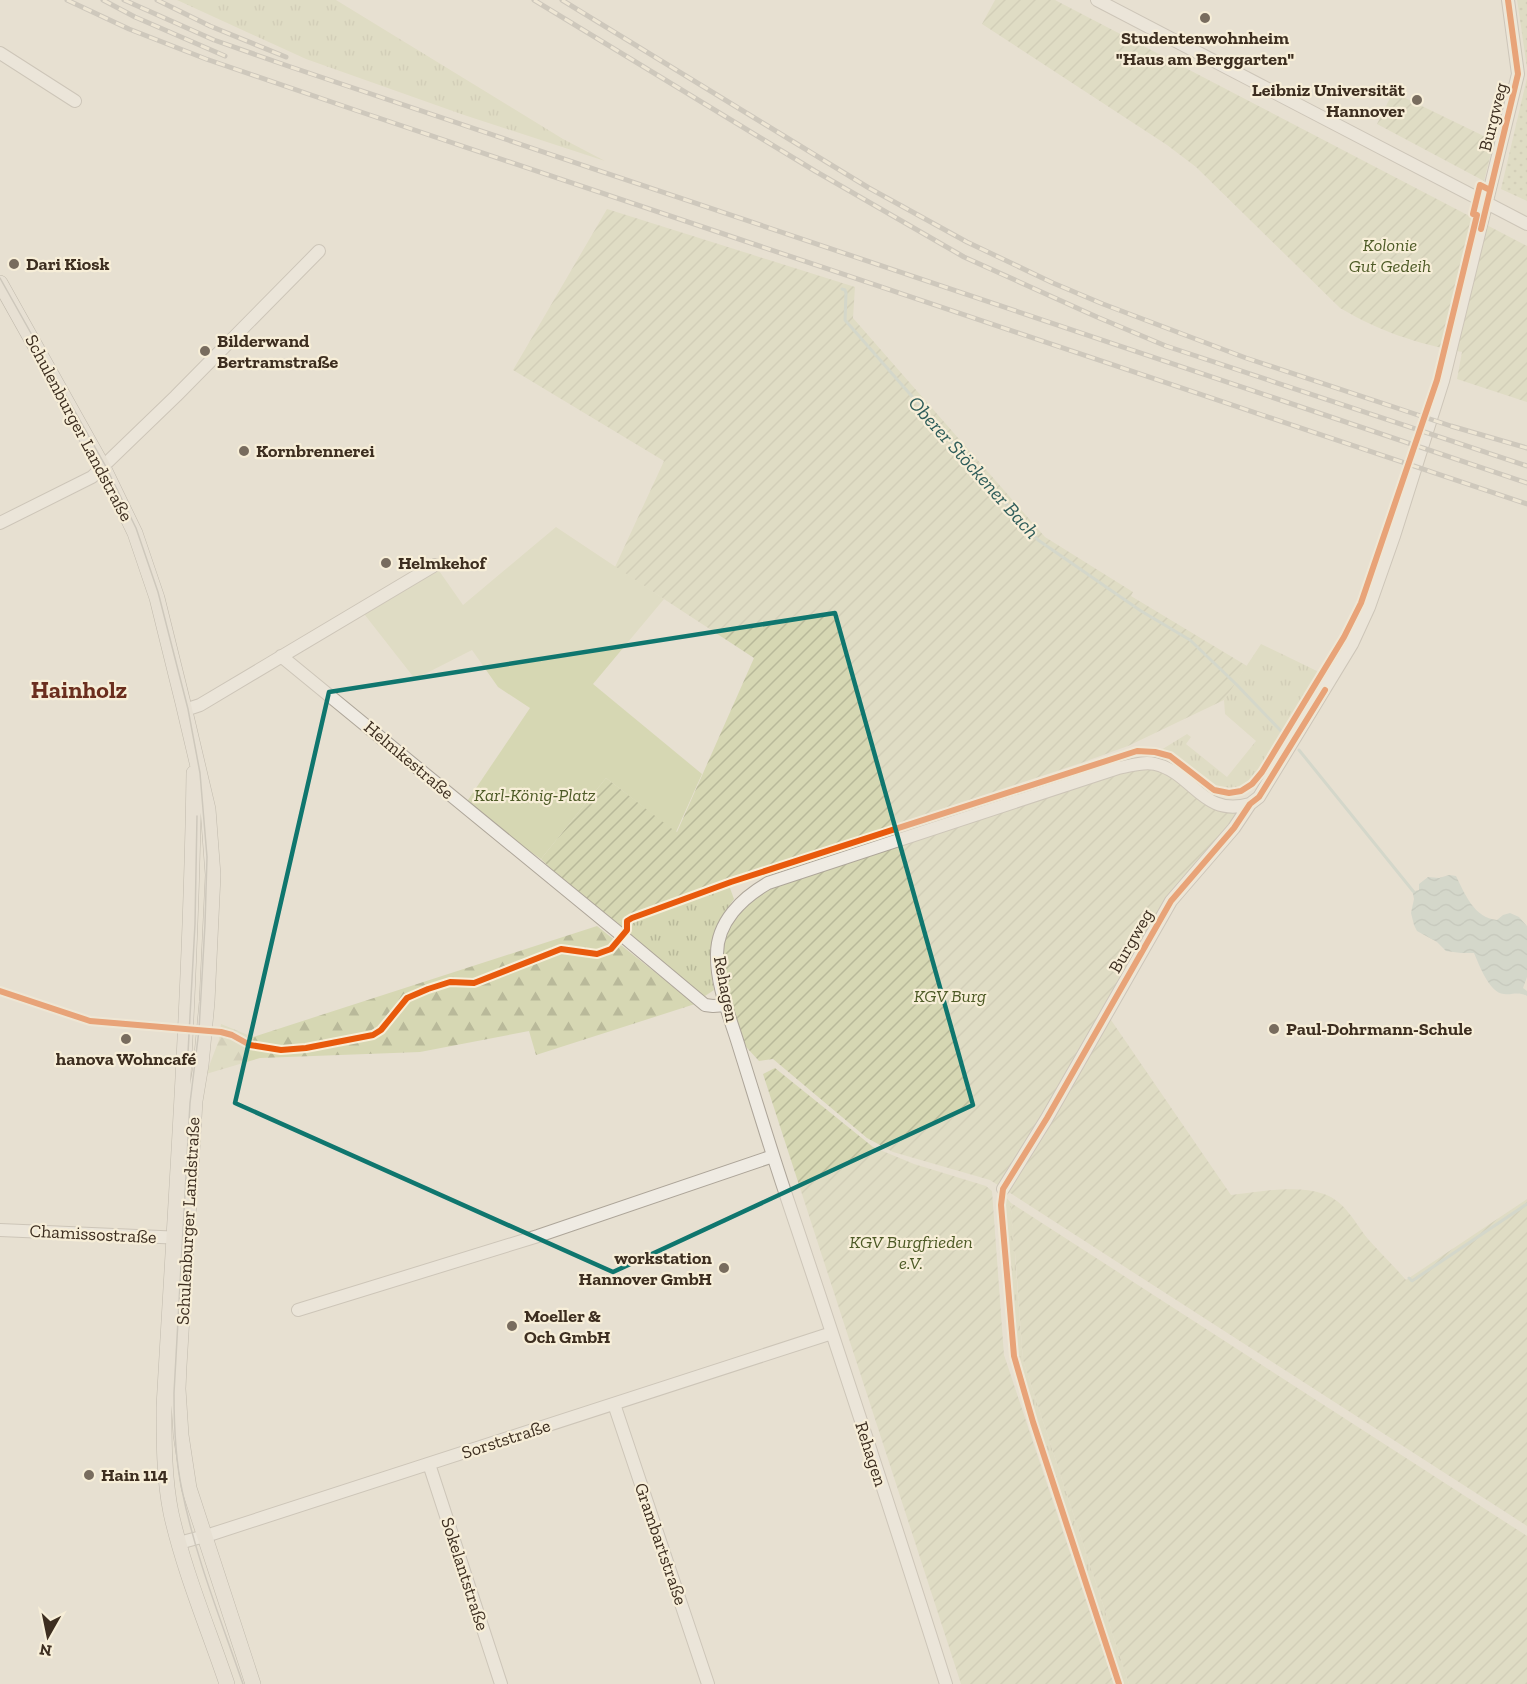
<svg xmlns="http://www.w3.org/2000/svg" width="1527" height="1684" viewBox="0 0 1527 1684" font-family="'Zilla Slab',serif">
<defs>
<pattern id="grass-tufts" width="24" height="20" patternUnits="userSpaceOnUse" patternTransform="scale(1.5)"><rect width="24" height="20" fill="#d6d7b3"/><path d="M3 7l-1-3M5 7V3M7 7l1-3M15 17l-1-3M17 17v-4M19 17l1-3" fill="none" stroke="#b9b99a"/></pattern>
<pattern id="forest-firs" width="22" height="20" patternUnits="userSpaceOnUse" patternTransform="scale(1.5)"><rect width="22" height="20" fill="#d6d7b3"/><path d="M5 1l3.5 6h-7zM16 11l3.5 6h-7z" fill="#b9b99a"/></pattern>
<pattern id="park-dots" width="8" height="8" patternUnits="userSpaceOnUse" patternTransform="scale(1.5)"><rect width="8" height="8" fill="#d6d7b3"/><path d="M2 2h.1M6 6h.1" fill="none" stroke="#b9b99a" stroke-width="1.8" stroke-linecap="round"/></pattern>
<pattern id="garden-furrows" width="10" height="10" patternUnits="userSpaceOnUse" patternTransform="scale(1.5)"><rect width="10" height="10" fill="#d6d7b3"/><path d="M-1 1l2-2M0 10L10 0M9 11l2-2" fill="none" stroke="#b9b99a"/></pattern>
<pattern id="water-waves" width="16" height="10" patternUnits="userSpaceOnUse" patternTransform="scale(1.5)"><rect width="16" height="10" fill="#bcccc2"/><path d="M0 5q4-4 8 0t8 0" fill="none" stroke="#a2b0a6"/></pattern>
</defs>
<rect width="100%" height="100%" fill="#e7e0d1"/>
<path fill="url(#grass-tufts)" d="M177,0H336L563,139L605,161L464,115L306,59Z
M1261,644L1319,672L1253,781C1219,806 1196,771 1170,752L1161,750L1187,734L1191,737L1186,744L1227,777L1256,741L1225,714L1224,700Z
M727,880L734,899C710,933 706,950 714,990L702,998L616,923Z
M1005,1196L1011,1203L1023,1360L1129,1684H1121L1017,1364L1003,1210Z"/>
<path fill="url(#forest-firs)" d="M597,926L695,1004L536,1055L529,1031L420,1052L260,1058L206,1074L219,1040L221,1024L253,1037Z"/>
<path fill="url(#park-dots)" d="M1517,0H1527V68L1518,6Z
M1527,78V201L1501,189Z"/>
<path fill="url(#garden-furrows)" d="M995,0H1055L1527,246V402L1457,379L1462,352C1415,343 1381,332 1340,308L1196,167L1167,145L982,24Z
M1393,92L1494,141L1484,181L1377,124Z
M607,209L855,287L853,318L1045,537L1133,592L1131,596L1247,666L1224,700L1128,746L1081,763L727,880L616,923L575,892L541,859L606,778L677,832L754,658L615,567L664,461L513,370Z
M1154,763L1212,802L1249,803L1172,900L1111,1017V1020L1231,1195C1260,1192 1296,1184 1324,1194C1345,1201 1355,1223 1368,1239C1380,1253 1394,1266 1406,1280L1527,1199V1526L990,1180L893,1152L867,1138L773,1059L759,1061L736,1036L726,1005L721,936L749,894L958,821Z
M775,1068L873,1147L914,1164L986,1186L992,1191L1004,1355L1114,1684H961L763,1074Z
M1011,1203L1527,1536V1684H1129L1023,1360L1015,1252L1012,1250L1014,1246Z"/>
<path fill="#d6d7b3" d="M556,527L664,599L593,684L702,774L676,832L606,778L541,859L464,806L530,708L498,687L472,650L415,679L361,610L435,565L463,605Z"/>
<path fill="url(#water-waves)" d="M1449,875L1456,876C1465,894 1474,918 1497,920L1503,915L1510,913L1519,917L1527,926V977L1523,988L1527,991V996C1518,991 1513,995 1504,994C1489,993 1479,964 1474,953H1461L1446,951L1437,942L1417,931L1414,925L1411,913L1414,899L1412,889L1415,891L1419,890V884L1428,877L1439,878Z"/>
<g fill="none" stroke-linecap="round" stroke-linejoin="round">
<path stroke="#bcccc2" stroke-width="3" d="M842,289L845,290L846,293L845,320L1038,540L1141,611L1190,640L1236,684L1281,731
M1299,750L1413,891
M1409,1278L1412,1281L1527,1204"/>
<g stroke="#ada599" stroke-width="14">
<path id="minor" d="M1097,0L1527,224
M0,53L75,101
M0,523L92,477L176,396L319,251
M281,656L619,933
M185,710L200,705L435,565
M625,938L705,1005L713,1006L726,1005
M1003,1189L1047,1118L1171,901L1234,828L1250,804L1259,797L1265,787L1352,644L1369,607L1394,536L1443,381L1518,74L1508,0
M0,1230L183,1238
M298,1310L538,1236L773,1156
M614,1404L708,1684
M429,1464L501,1684
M179,1543L212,1534L832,1333
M946,1684C895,1523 842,1362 788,1201C771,1151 756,1101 740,1050C731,1019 716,986 717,954C717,922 742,898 768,883L1118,768C1130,766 1143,761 1155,764C1194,773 1202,818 1250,804"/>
</g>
<g stroke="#928b80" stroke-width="16">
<path id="major" d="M0,283L103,467L135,533L157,598L183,703L208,809L213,875L207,1002L201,1065L195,1101L179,1366L178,1389L181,1435L189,1488L253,1684
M194,773C191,985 176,1196 164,1407C164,1442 164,1478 171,1513C184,1571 208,1628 227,1684"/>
</g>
<use href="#minor" stroke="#efebe3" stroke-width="12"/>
<use href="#major" stroke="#e6e1d4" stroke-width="15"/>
<path stroke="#afaaa2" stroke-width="1.5" d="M0,278L105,465L136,528L158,592L188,709L200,773L207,857L205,924L199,1030L190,1103L174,1393C174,1426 175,1458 182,1490C195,1556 221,1620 243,1684
M188,1053L195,924L197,816"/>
<g stroke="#afaaa2" stroke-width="5">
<path id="rail" d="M67,0L129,29L206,59L355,110L1527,504
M103,0L135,17L225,56
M124,0L214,40L288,66L1527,483
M157,0L210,26L286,57
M534,0L815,171L964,257L1097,317L1166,346L1527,466
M562,0L869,188L967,242L1053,283L1103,304L1246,358L1451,426L1527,448"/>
</g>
<use href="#rail" stroke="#f7eed8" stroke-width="3" stroke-dasharray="9" stroke-linecap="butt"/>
<g stroke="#f7eed8" stroke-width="10">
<path id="cycleway" d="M1481,229L1518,74L1508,0
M0,991L90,1021L221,1032L232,1035L250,1045L281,1050L306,1048L373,1035L381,1030L407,998L428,989L450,982L474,983L561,949L597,954L611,949L627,930V921L632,918L731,882L1137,751L1155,752L1170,756L1214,790L1229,793L1241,791L1252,784L1262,772L1344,637L1361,603L1437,380L1477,215L1473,214L1480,185L1490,190
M1119,1684L1033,1422L1014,1356L1001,1205L1003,1189L1047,1118L1171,901L1234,828L1250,804L1259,797L1325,690"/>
</g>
<use href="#cycleway" stroke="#e8590c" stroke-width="6"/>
</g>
<path d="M0 0H1527V1684H0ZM835,613L973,1105L613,1272L235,1103L329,692Z" fill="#e7e0d1" fill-opacity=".55" fill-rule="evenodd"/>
<path fill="none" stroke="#0f766e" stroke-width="4.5" stroke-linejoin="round" d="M835,613L973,1105L613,1272L235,1103L329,692Z"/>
<g fill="#786c5e" stroke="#f7eed8" stroke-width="2">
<circle cx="1205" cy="18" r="6"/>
<circle cx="1417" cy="100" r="6"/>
<circle cx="14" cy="264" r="6"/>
<circle cx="205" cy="351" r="6"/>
<circle cx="244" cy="451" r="6"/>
<circle cx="386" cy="563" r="6"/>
<circle cx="1274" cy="1029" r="6"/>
<circle cx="126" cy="1039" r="6"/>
<circle cx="724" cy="1268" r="6"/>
<circle cx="512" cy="1326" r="6"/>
<circle cx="89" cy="1475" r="6"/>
</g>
<g text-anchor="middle" stroke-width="4.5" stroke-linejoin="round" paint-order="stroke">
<g font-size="18" font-weight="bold" fill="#3d2e20" stroke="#f7eed8" text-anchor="start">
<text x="1205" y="44" text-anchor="middle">Studentenwohnheim<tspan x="1205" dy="21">"Haus am Berggarten"</tspan></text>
<text x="1405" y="96" text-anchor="end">Leibniz Universität<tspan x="1405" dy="21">Hannover</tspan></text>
<text x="26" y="270">Dari Kiosk</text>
<text x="217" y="347">Bilderwand<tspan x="217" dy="21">Bertramstraße</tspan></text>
<text x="256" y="457">Kornbrennerei</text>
<text x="398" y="569">Helmkehof</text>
<text x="1286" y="1035">Paul-Dohrmann-Schule</text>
<text x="126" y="1065" text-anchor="middle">hanova Wohncafé</text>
<text x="712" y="1264" text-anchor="end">workstation<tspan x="712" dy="21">Hannover GmbH</tspan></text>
<text x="524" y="1322">Moeller &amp;<tspan x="524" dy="21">Och GmbH</tspan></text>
<text x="101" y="1481">Hain 114</text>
</g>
<g font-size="18" fill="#3d2e20" stroke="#f7eed8">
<text transform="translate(1493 117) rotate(-76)" y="6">Burgweg</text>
<text transform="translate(79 428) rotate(62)" y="6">Schulenburger Landstraße</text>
<text transform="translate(409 760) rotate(40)" y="6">Helmkestraße</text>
<text transform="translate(1131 941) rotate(-60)" y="6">Burgweg</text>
<text transform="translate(726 989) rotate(79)" y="6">Rehagen</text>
<text transform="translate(188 1221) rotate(-87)" y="6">Schulenburger Landstraße</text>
<text transform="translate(93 1234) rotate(3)" y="6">Chamissostraße</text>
<text transform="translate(506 1439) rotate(-18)" y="6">Sorststraße</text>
<text transform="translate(871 1454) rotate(72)" y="6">Rehagen</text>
<text transform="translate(661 1544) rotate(71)" y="6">Grambartstraße</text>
<text transform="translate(465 1574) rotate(72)" y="6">Sokelantstraße</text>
</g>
<g font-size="18" font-style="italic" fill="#4d5a26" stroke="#f7eed8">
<text x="1390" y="251">Kolonie<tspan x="1390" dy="21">Gut Gedeih</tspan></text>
<text x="535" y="801">Karl-König-Platz</text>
<text x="950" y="1002">KGV Burg</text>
<text x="911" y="1248">KGV Burgfrieden<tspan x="911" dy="21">e.V.</tspan></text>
</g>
<g font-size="20" font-style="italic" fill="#2f5d5a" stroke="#f7eed8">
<text transform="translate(974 467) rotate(48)" y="7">Oberer Stöckener Bach</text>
</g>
<g font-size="24" font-weight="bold" fill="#6b2e1e" stroke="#f7eed8">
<text x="79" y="698">Hainholz</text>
</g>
</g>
<g transform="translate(48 1636) rotate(189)" stroke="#f7eed8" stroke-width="4.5" paint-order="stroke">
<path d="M0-4.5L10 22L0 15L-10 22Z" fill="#3d2e20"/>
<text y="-9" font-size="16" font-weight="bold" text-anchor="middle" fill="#3d2e20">N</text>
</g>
</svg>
